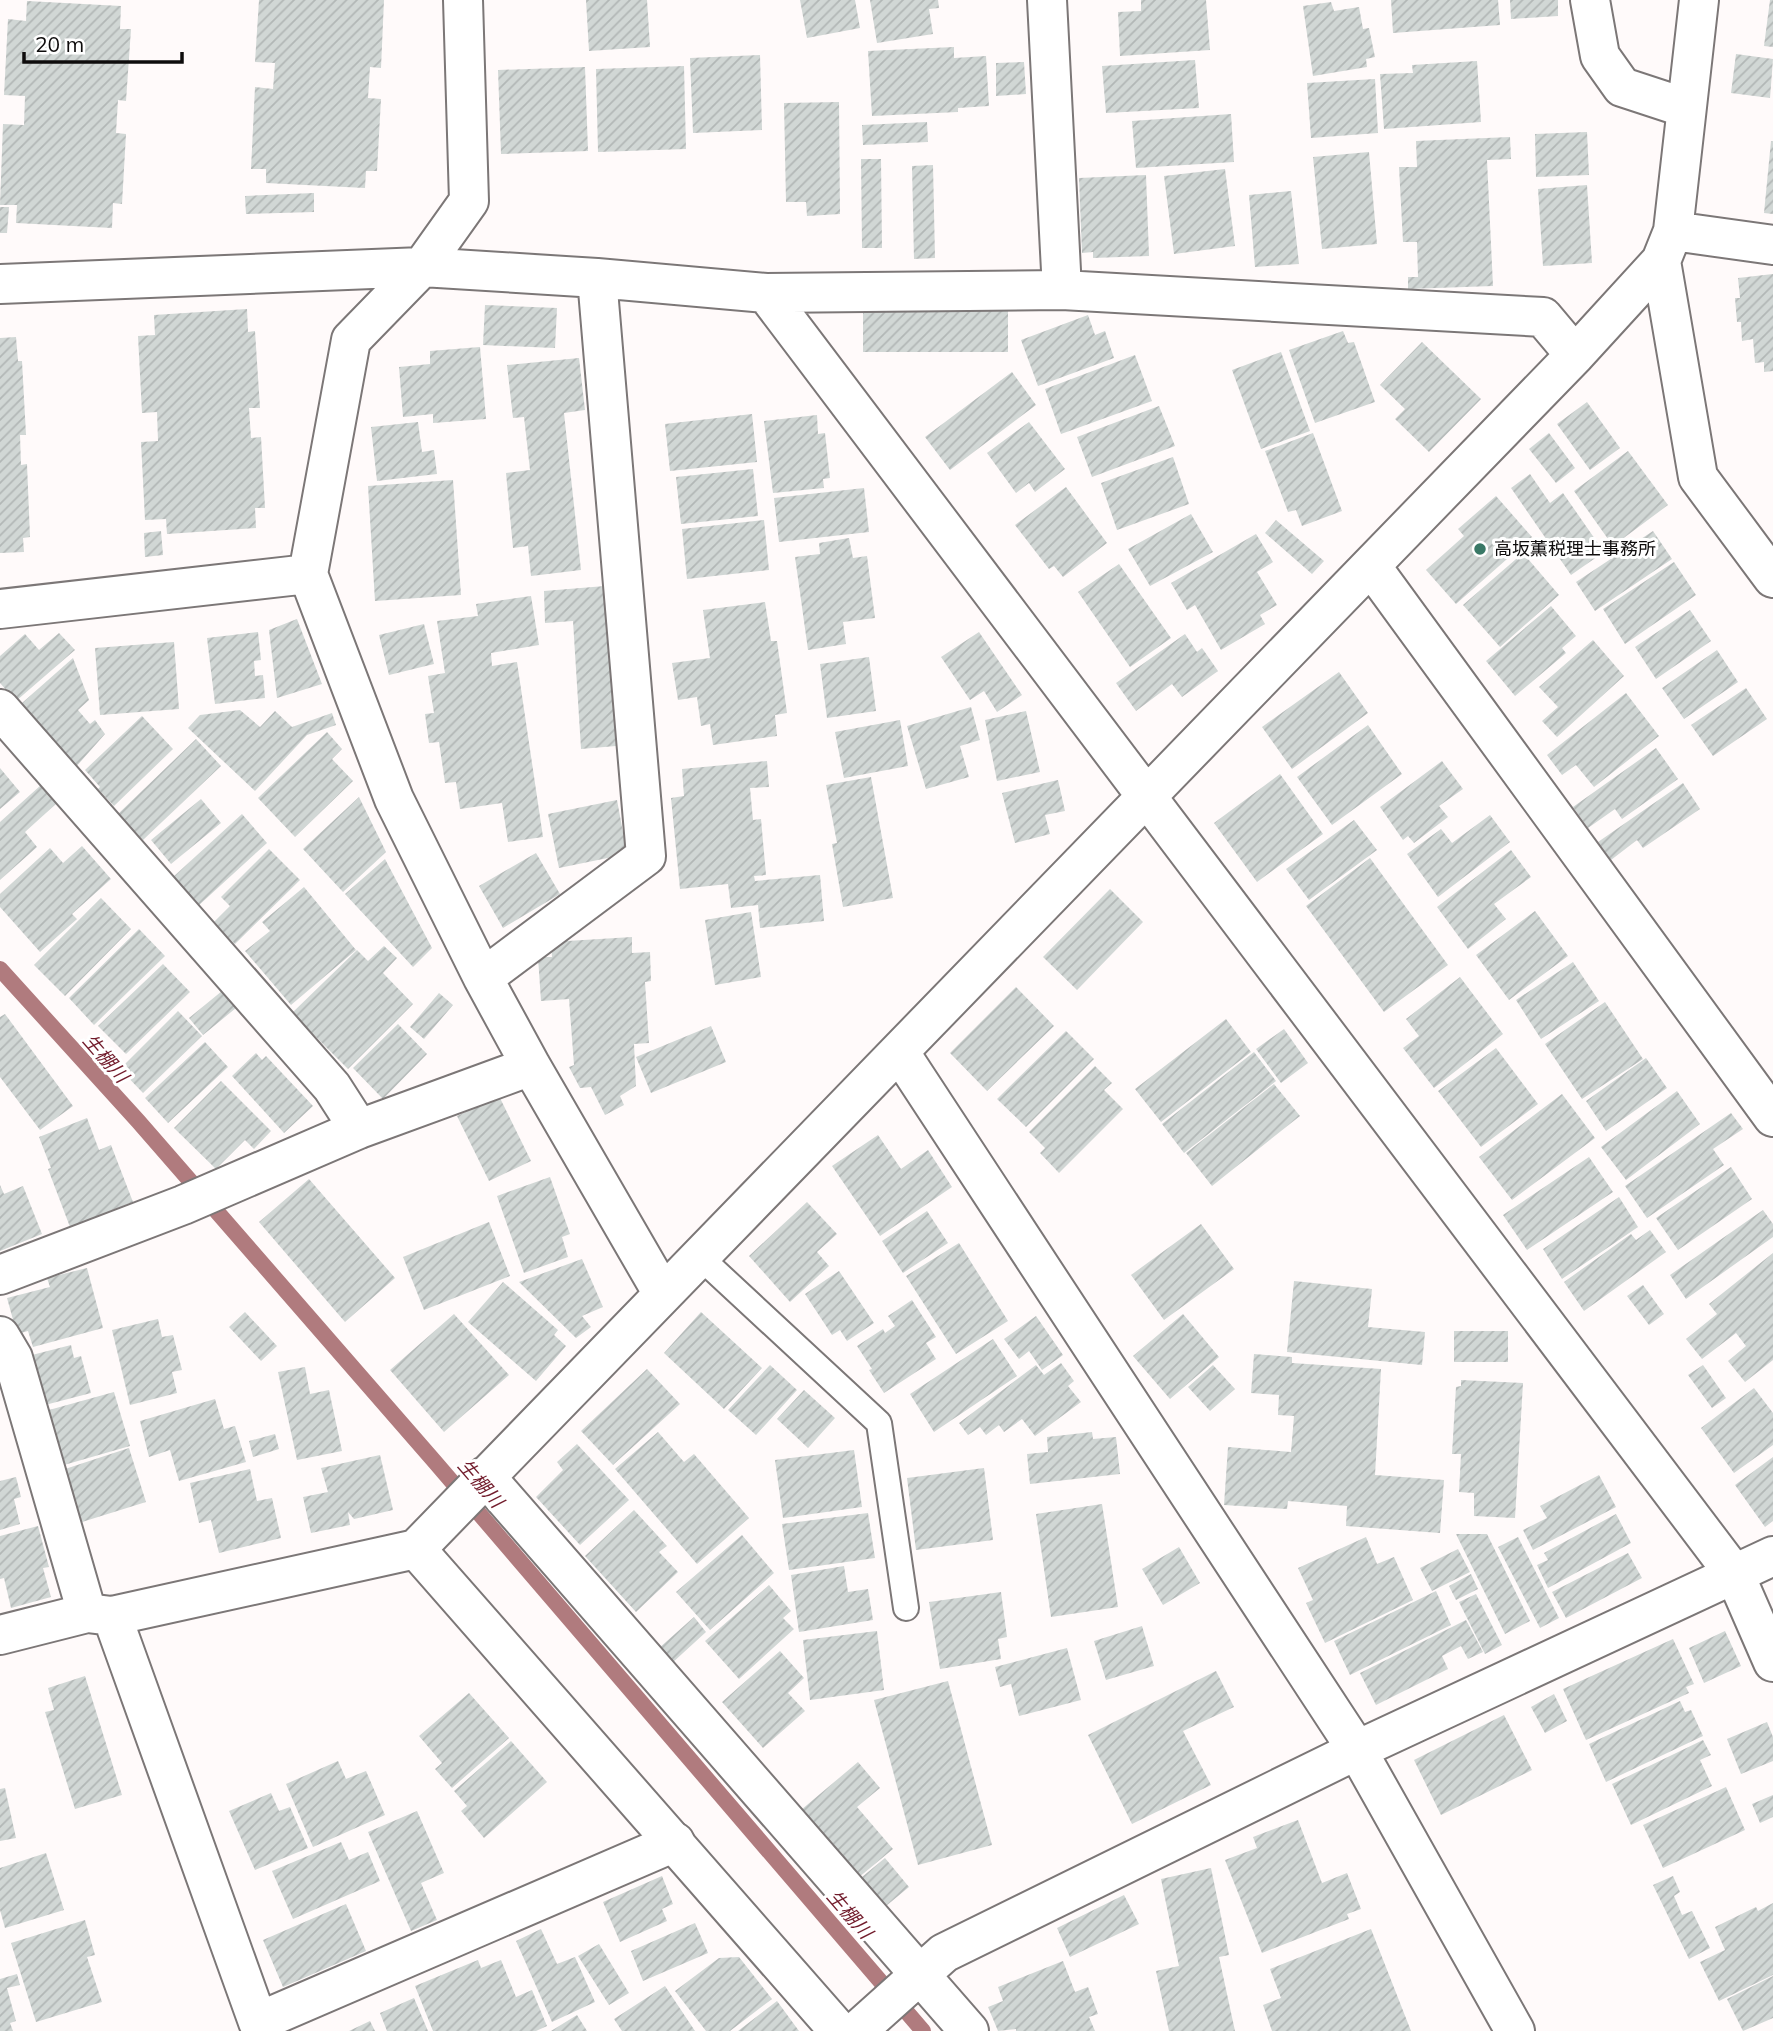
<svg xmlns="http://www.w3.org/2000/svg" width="1773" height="2031" viewBox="0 0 1773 2031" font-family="Mulish,'Noto Sans JP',sans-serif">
<defs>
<pattern id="building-hatch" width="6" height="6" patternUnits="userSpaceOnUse" patternTransform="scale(1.75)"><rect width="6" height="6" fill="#d1d7d5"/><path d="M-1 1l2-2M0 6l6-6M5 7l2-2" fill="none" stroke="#b2b7b6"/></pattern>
</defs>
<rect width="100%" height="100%" fill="#fffafa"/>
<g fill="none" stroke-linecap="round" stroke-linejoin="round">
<path stroke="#b07b7e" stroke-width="16" d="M0,969L138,1121L435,1462L923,2031"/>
</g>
<path fill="url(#building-hatch)" d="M259,0H384L381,68L370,67L368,98L381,99L377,171H366L365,188L266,183V169H251L255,87L273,89L275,63L255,62Z
M586,0H647L650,47L589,51Z
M800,0H855L860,28L807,38Z
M870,0H938L939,8L929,9L933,34L877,43Z
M1141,0H1206L1210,50L1120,56L1118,12L1141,11Z
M1391,0H1498L1500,25L1393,33Z
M1510,0H1558V16L1511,19Z
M1770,0H1773V47L1764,46Z
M27,1L121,6L120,29H131L126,101L118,100L116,133L126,134L122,204L113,203L112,228L16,223L17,205H0L3,124L24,125L25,96L4,95L8,19L26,21Z
M1331,2L1334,11L1359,7L1363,29L1369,28L1375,57L1366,59L1367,67L1313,76L1303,6Z
M954,47V58L986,56L989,106L958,108V112L872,116L868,51Z
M1736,54L1773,59L1770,98L1731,93Z
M760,55L762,130L693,133L690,58Z
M1195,60L1199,108L1106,113L1102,66Z
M1477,61L1481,122L1384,129L1380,74L1413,73L1412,65Z
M1024,62L1026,94L996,96V63Z
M684,66L686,149L598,152L596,69Z
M585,67L588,151L501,154L498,70Z
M1375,79L1378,133L1311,138L1307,83Z
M839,102L840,214L807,216L806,202H786L784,103Z
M1231,114L1234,162L1136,168L1132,121Z
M927,122L928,142L863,145L862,125Z
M1587,132L1589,175L1536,177L1535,134Z
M1510,137L1511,159L1487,160L1493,286L1408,289V277H1418L1417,242H1403L1399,167H1417L1416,141Z
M1771,141H1773V214L1764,213Z
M1369,152L1377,244L1322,249L1313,157Z
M861,159H881L882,248H862Z
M933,165L935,258L914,259L912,166Z
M1225,169L1235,246L1174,254L1164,176Z
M1146,175L1149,256L1093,258V252L1082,253L1079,178Z
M1587,185L1592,263L1543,266L1538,189Z
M1291,191L1299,264L1255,267L1249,195Z
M314,193V212L246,214L245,196Z
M0,207H9L7,233H0Z
M1773,274V371L1764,372V362L1755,363L1753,339L1742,341L1741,322H1737L1735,298H1740L1738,278Z
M485,305L557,308L555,348L483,345Z
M247,309L248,332L255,331L260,408H249L251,438L261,437L265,508H255L256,528L167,534L166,519L145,520L141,442L158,441L157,412L142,413L138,336L155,335L154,315Z
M863,309H1008V352H863Z
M1088,315L1095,335L1105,331L1114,358L1038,386L1021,340Z
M1343,331L1348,343L1354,342L1375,402L1315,423L1289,350Z
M16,337L18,361H22L26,435H20L21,465L27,464L30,537L23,538L24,552L0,553V338Z
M1422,342L1481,399L1429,452L1395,419L1405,409L1380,385Z
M480,347L486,419L433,423V414L403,417L399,367L430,364V351Z
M1281,352L1310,431L1261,449L1232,370Z
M1135,355L1152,401L1061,434L1045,389Z
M579,358L585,410L564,413L581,570L531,576L528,546L513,548L506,473L530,470L524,417L513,418L507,365Z
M1012,372L1036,405L950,470L925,437Z
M1587,402L1620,448L1590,470L1557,424Z
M1159,406L1175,446L1092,477L1077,437Z
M752,414L757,462L670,471L665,424Z
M817,415L818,434L825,433L830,478L823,479L824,488L773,493L764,421Z
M418,422L422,452L434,450L437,474L377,481L371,427Z
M1029,422L1065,469L1035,492L1029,483L1016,493L987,453Z
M1313,433L1342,511L1302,526L1296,510L1288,512L1265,451Z
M1549,433L1575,468L1556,483L1529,449Z
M1628,451L1668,505L1613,546L1574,491Z
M1173,457L1189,504L1117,530L1101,483Z
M753,469L758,516L681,524L676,477Z
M1530,474L1550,503L1563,493L1604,552L1571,575L1511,488Z
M453,480L461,595L375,601L368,486Z
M1066,487L1107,543L1063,577L1054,566L1049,569L1015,525Z
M864,488L869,532L779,542L774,498Z
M1496,496L1532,537L1456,604L1426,570L1464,536L1458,529Z
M1191,514L1213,552L1150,586L1128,549Z
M764,520L769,570L687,579L682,529Z
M1276,520L1324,561L1312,574L1265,533Z
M161,531L163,555L145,557L144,533Z
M1653,531L1672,559L1595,611L1576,582Z
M1256,534L1273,562L1257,572L1277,605L1260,615L1265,624L1221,650L1195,605L1187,610L1171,583Z
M849,538L853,558L867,556L875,618L843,622L846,644L808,650L795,557L820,554L819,543Z
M1523,553L1559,595L1500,647L1463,605Z
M1674,562L1696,595L1625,644L1603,609Z
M1119,564L1171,638L1130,667L1078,592Z
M605,586L616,746L581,749L573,621L545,623L544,591Z
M531,596L539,645L491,653L492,666L517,662L543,837L508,842L502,803L460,809L456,782L445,783L439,742L429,743L425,714L434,713L428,676L445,673L437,621L478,616L476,604Z
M765,602L771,641H777L787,713L775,715L777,736L713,745L710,724L701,726L697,697L678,700L672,663L710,658L703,610Z
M1551,606L1576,636L1562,648L1566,653L1515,696L1486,661Z
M1690,610L1711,641L1656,679L1635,647Z
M297,619L322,684L277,698L269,630Z
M424,624L434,664L389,675L379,635Z
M258,632L261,660L254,661L255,676L263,675L265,698L215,704L207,638Z
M979,632L1022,695L997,712L984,691L970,700L941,657Z
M59,633L75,650L16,701L0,683V656L25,634L39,650Z
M1185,634L1197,652L1202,648L1218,671L1182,697L1172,684L1136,711L1116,683Z
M1593,640L1624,676L1557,737L1542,721L1558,707L1539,687Z
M174,642L179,709L100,715L95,648Z
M1717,650L1738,682L1684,719L1662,688Z
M869,657L876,711L827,718L820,664Z
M73,658L89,700L78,710L90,724L95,720L105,734L75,768L22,703Z
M1339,672L1368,713L1292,769L1262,727Z
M1746,688L1767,719L1713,756L1691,725Z
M1626,693L1659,736L1594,787L1576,765L1562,775L1547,755Z
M971,707L980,740L960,746L969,777L926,789L907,726Z
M240,710L260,727L275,711L292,727L332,713L336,725L307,735L255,791L188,728L200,715Z
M1026,711L1040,772L997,781L985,720Z
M142,716L173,749L114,806L98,789L100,787L85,770Z
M900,720L908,766L844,778L835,732Z
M1368,725L1402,774L1332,825L1297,777Z
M327,732L342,749L332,759L353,781L295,837L258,798Z
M196,739L221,766L143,840L118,814Z
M1656,748L1678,779L1622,819L1615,809L1588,828L1573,807Z
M767,761L769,787L750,788L753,820L761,819L766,875L754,876L755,881L820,875L824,921L760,928L758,905L731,908L728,884L680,889L671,798L684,796L682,769Z
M1442,761L1463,789L1439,806L1448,817L1414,843L1408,836L1403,840L1380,807Z
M0,768L20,792L0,809Z
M1280,774L1323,834L1257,882L1214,823Z
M871,777L893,898L843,907L832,844L837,843L826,785Z
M1058,780L1065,811L1045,815L1050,834L1015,843L1002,793Z
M1683,783L1700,809L1643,848L1637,840L1611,860L1598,842Z
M41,785L57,803L25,832L37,847L0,880V822Z
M359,797L386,852L343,892L303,849Z
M201,799L221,823L171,864L151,840Z
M617,800L627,854L559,868L548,814Z
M242,814L267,843L198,906L172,878Z
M1490,815L1510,842L1438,897L1407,854L1441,829L1452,843Z
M1354,820L1377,850L1309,900L1286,869Z
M82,846L111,879L72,914L77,919L40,952L0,907V894L50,848L63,863Z
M269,849L300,880L235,944L213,923L230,906L221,897Z
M1511,850L1531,877L1494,904L1506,919L1468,949L1437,907Z
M536,853L560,894L503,928L479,886Z
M1370,858L1448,965L1384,1012L1306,906Z
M385,859L432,948L413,967L345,894Z
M304,887L356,950L291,1005L245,951L270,931L262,922Z
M1110,889L1143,922L1077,990L1043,957Z
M101,898L131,929L65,996L34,965Z
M1535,911L1568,956L1509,1000L1476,955Z
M751,912L761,977L715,985L705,920Z
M139,929L165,956L94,1025L69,998Z
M632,937V953L650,952L651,981L645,982L649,1043L634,1044L636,1086L620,1096L624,1105L605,1115L591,1087L580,1088L569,1067L574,1065L569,999L541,1001L538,957H552L551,942Z
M384,946L397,958L383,973L413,1004L348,1069L292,1013L357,950L368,961Z
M1573,962L1599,1001L1541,1039L1516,1000Z
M163,964L190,992L126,1054L98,1026Z
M1460,977L1503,1034L1434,1088L1403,1048L1419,1036L1406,1019Z
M1016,987L1054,1026L987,1091L950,1053Z
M222,991L236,1008L203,1035L189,1018Z
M439,993L453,1005L424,1039L410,1027Z
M1605,1002L1643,1059L1582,1099L1545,1044Z
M178,1011L202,1036L143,1093L120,1069Z
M5,1014L73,1106L40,1130L0,1077V1017Z
M1226,1019L1251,1052L1161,1122L1135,1089Z
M398,1024L427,1054L383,1099L353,1068Z
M711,1026L726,1062L651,1093L636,1057Z
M1284,1029L1308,1063L1281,1083L1256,1049Z
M1066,1031L1094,1059L1026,1127L997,1099Z
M205,1042L228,1067L168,1123L145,1098Z
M1496,1048L1538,1104L1481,1147L1438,1091Z
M1254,1052L1276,1081L1184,1153L1162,1124Z
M256,1053L262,1060L266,1056L313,1106L284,1133L232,1076Z
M1646,1058L1667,1088L1606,1131L1586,1101Z
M1095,1066L1112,1083L1104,1090L1123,1109L1059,1173L1040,1153L1045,1148L1029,1132Z
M221,1081L271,1131L254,1149L245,1140L216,1169L174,1128Z
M1274,1084L1300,1116L1212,1186L1186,1153Z
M1677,1091L1700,1124L1626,1180L1601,1147Z
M1562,1094L1595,1138L1512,1200L1479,1157Z
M499,1096L531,1161L489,1181L457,1116Z
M1731,1113L1743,1129L1713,1149L1724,1165L1647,1218L1625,1186Z
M87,1118L99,1150L111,1145L133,1202L70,1227L48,1169L51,1168L39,1137Z
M878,1135L901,1169L928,1150L952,1187L880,1236L832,1166Z
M1589,1157L1613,1192L1527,1250L1503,1215Z
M1731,1167L1752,1199L1678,1250L1656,1218Z
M550,1177L570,1234L562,1237L568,1257L524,1273L497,1196Z
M309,1179L395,1278L345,1322L259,1222Z
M0,1185L4,1194L23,1186L42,1234L0,1251Z
M1619,1197L1638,1227L1562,1279L1543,1249Z
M807,1202L837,1234L817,1252L829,1266L790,1302L749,1256Z
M1763,1210L1773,1224V1237L1686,1299L1670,1275Z
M927,1211L948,1243L903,1273L882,1241Z
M489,1222L510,1276L424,1310L403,1257Z
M1201,1224L1234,1269L1164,1320L1131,1275Z
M1650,1230L1666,1252L1584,1311L1564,1282L1631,1234L1636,1240Z
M959,1243L1008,1321L956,1354L906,1276Z
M1773,1253V1360L1745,1382L1728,1361L1746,1346L1736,1333L1702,1359L1686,1339L1717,1314L1709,1304Z
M582,1259L603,1307L582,1316L591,1327L576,1338L519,1282Z
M87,1268L103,1328L33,1347L28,1331L17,1334L7,1298L50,1287L47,1278Z
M839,1271L874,1323L847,1341L840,1330L832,1335L805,1294Z
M1294,1281L1372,1289L1368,1327L1425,1332L1422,1365L1287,1352Z
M503,1282L558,1330L554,1335L566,1346L536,1381L468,1322Z
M1643,1285L1664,1314L1649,1325L1627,1296Z
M912,1300L936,1337L926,1343L936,1359L884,1393L869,1370L872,1369L857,1346L883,1329L885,1333L895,1326L888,1316Z
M245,1312L277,1346L261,1361L229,1327Z
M701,1312L762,1368L724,1409L664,1353Z
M454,1314L509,1375L444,1432L390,1370Z
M1183,1314L1219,1357L1170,1399L1133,1356Z
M1036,1316L1063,1355L1042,1370L1029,1351L1019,1359L1004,1339Z
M158,1319L162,1337L173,1335L182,1370L172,1372L177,1393L130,1405L112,1330Z
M1454,1331H1508V1362H1454Z
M993,1339L1017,1376L934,1432L910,1394Z
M71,1345L74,1358L81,1356L91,1393L45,1405L32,1355Z
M1254,1354L1292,1357V1363L1381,1369L1375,1475L1444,1480L1440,1533L1346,1526L1347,1506L1288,1501L1287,1509L1224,1505L1228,1447L1291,1452L1294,1416L1278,1415L1279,1395L1251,1393Z
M1061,1363L1074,1381L1068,1386L1081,1402L1035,1436L1022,1419L1004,1432L999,1425L986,1435L980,1427L968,1435L959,1423L1036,1365L1044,1375Z
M770,1365L797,1390L756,1435L728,1410Z
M1213,1365L1235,1389L1210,1411L1188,1387Z
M1703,1365L1726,1398L1712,1408L1688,1375Z
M305,1367L310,1394L329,1390L342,1451L297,1460L278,1372Z
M647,1369L680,1404L613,1465L581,1431Z
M1461,1380L1523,1383L1515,1518L1474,1516V1493L1459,1492L1461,1454H1452L1456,1387L1461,1386Z
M1754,1388L1773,1413V1445L1734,1473L1701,1428Z
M804,1390L835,1418L808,1448L777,1419Z
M114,1392L130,1446L64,1465L49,1410Z
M215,1399L224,1429L235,1426L246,1462L179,1481L170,1450L149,1457L140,1421Z
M658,1432L684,1462L694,1454L749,1518L697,1564L615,1469Z
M1092,1432L1093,1439L1116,1437L1120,1474L1030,1484L1027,1454L1048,1452L1047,1437Z
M275,1434L279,1449L253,1457L249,1441Z
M577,1444L629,1500L580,1545L536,1497L563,1470L557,1462Z
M129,1448L146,1502L82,1522L65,1469Z
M854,1450L862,1507L783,1518L775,1460Z
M380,1455L393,1510L354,1519L348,1512L350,1525L311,1533L303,1497L328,1492L321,1468Z
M1773,1457V1521L1765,1527L1735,1485Z
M984,1468L993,1540L916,1550L907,1478Z
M250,1469L257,1501L272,1498L281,1538L219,1553L211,1520L199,1523L190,1483Z
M1599,1475L1616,1507L1533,1550L1523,1530L1547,1518L1540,1506Z
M16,1477L21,1497L14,1499L20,1524L0,1530V1481Z
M1102,1504L1118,1607L1051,1617L1036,1514Z
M634,1510L667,1546L659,1552L678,1572L636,1612L585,1556Z
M868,1513L875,1558L789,1570L782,1524Z
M1616,1514L1631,1543L1548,1588L1537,1565L1548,1560L1544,1553Z
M38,1526L49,1567L43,1568L51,1597L11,1608L4,1578L0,1579V1536Z
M1456,1534H1487L1530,1621L1505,1634Z
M742,1535L774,1573L710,1630L676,1592Z
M1366,1537L1377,1564L1394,1557L1413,1600L1325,1643L1306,1603L1313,1600L1298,1568Z
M1518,1537L1559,1618L1540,1628L1498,1547Z
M1179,1547L1200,1583L1163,1605L1142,1569Z
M1458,1549L1470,1572L1432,1591L1420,1568Z
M1628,1553L1642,1578L1566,1618L1552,1592Z
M844,1566L848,1592L868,1589L873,1620L799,1632L791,1575Z
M1471,1574L1478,1589L1456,1600L1449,1586Z
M769,1585L791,1611L783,1618L794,1629L739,1679L705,1641Z
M1436,1591L1451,1625L1350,1675L1334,1641Z
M1001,1592L1007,1637L998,1639L1001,1659L940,1669L929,1602Z
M1476,1594L1502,1645L1485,1654L1459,1602Z
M694,1617L706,1632L671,1664L658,1649Z
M1466,1620L1483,1652L1468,1659L1461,1646L1442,1656L1448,1669L1376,1705L1360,1673Z
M1142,1626L1154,1666L1106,1680L1094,1641Z
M877,1631L884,1690L810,1700L803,1640Z
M1725,1631L1741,1666L1704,1683L1689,1648Z
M1673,1639L1694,1684L1686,1687L1689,1693L1586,1740L1563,1689Z
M1067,1648L1081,1700L1019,1716L1011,1684L1000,1687L995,1667Z
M780,1651L804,1678L788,1693L805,1711L763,1748L722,1702Z
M1216,1671L1234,1707L1183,1731L1211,1785L1132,1824L1088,1735Z
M85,1676L122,1795L75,1809L45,1712L54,1710L48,1688Z
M948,1681L992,1845L918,1865L874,1700Z
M469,1693L509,1738L452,1788L435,1769L442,1763L419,1736Z
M1554,1694L1567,1721L1545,1733L1531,1707Z
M1680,1701L1685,1712L1691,1710L1703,1736L1606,1782L1589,1744Z
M1504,1715L1532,1770L1441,1815L1414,1760Z
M1767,1722L1773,1737V1761L1741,1774L1727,1739Z
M1703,1740L1711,1755L1700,1760L1712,1786L1631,1825L1612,1784Z
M511,1741L547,1782L484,1838L461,1811L467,1806L454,1791Z
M338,1761L346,1779L366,1771L385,1815L313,1847L286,1784Z
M858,1762L880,1788L857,1807L893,1849L858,1878L801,1810Z
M1726,1787L1745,1830L1663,1868L1643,1825Z
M5,1788L16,1838L0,1841V1789Z
M271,1793L279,1811L290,1807L308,1848L255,1870L229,1811Z
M1773,1795V1817L1760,1823L1752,1804Z
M417,1811L444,1873L421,1883L437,1920L411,1931L368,1832Z
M1298,1820L1322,1883L1347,1873L1361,1909L1347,1914L1349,1919L1262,1953L1225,1860L1257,1848L1253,1837Z
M341,1842L349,1860L368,1852L380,1881L293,1919L272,1871Z
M46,1853L64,1910L5,1928L0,1910V1868Z
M885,1858L909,1887L886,1906L862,1877Z
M1211,1868L1229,1955L1219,1957L1235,2031H1169L1156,1971L1179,1966L1161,1879Z
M662,1876L673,1904L662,1909L667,1921L620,1942L603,1902Z
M1673,1876L1680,1892L1674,1896L1682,1915L1692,1911L1710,1948L1689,1959L1653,1885Z
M1124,1895L1139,1924L1070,1957L1057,1928Z
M1773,1903V1975L1719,2001L1700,1962L1725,1950L1715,1927L1756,1907L1758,1911Z
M346,1904L366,1951L283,1987L263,1940Z
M85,1920L95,1955L87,1957L102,2002L36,2022L11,1943Z
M695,1923L708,1953L643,1981L631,1951Z
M541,1929L557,1964L575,1957L595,2002L552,2022L516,1941Z
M1371,1929L1411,2031H1272L1263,2005L1281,1998L1270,1969Z
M599,1944L629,1993L609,2005L578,1956Z
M739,1957L772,1999L730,2031H706L675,1991L719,1958Z
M478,1960L481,1968L501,1960L516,1997L532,1990L547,2026L536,2031H433L415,1986Z
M1063,1961L1075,1992L1088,1987L1098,2014L1089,2017L1095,2031H1016V2029L998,2031L988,2007L1003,2001L998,1987Z
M17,1974L20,1985L7,1988L16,2021L10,2023L13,2031H0V1979Z
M1773,1976V2018L1743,2031L1727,1999Z
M665,1986L695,2031H622L614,2019Z
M414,1998L428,2031H387L380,2013Z
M777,2001L799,2031H738Z
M577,2015L587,2031H551Z
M370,2021L375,2031H349Z"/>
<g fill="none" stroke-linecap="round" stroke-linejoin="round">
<g stroke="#7c7777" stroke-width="28">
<path id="lane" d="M700,1257L879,1423L906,1608"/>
</g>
<g stroke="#7c7777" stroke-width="42">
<path id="street" d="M463,0L469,201L422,267L351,340L308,574L394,799L483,978L531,1066L663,1294
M1047,0L1062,290
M1590,0L1600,56L1622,87L1686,108
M1673,231L1773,245
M1661,261L1698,477L1773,578
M0,284L422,267L597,278L766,293L1062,290L1543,317L1575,355
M766,293L1735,1575L1773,1662
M1371,566L1773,1117
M0,609L308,574
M0,709L332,1087L359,1129
M483,978L646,856L597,278
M900,1053L1357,1750L1515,2031
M0,1275L183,1205L359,1129L531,1066
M0,1336L13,1358L87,1613
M485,1476L969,2031
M112,1616L258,2022L675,1842
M0,1635L87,1613L112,1616L416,1549L1575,355L1661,261L1673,231L1699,0
M857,2031L944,1953L1357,1750L1773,1556"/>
</g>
<g stroke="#7c7777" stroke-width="42">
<path id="secondary" d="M416,1549L839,2031"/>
</g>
<use href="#lane" stroke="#fff" stroke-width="24"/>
<use href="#street" stroke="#fff" stroke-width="38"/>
<use href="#secondary" stroke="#fff" stroke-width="38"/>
</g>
<circle fill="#397866" stroke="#fff" stroke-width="2.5" cx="1480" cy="549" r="7"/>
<g text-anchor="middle" stroke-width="6" stroke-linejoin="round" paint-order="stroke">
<g font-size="18" fill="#0e0c0c" stroke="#fff" text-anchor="start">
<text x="1494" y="555">高坂薫税理士事務所</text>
</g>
<g font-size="19" font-style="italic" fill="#701929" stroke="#fff">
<text transform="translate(106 1058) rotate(49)" y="7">生棚川</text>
<text transform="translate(481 1483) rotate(49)" y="7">生棚川</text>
<text transform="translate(850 1914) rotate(49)" y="7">生棚川</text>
</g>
</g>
<path d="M24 52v10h158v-10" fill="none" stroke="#0e0c0c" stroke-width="3.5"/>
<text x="35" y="52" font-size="21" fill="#0e0c0c" stroke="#ffffff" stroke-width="5" paint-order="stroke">20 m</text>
</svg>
